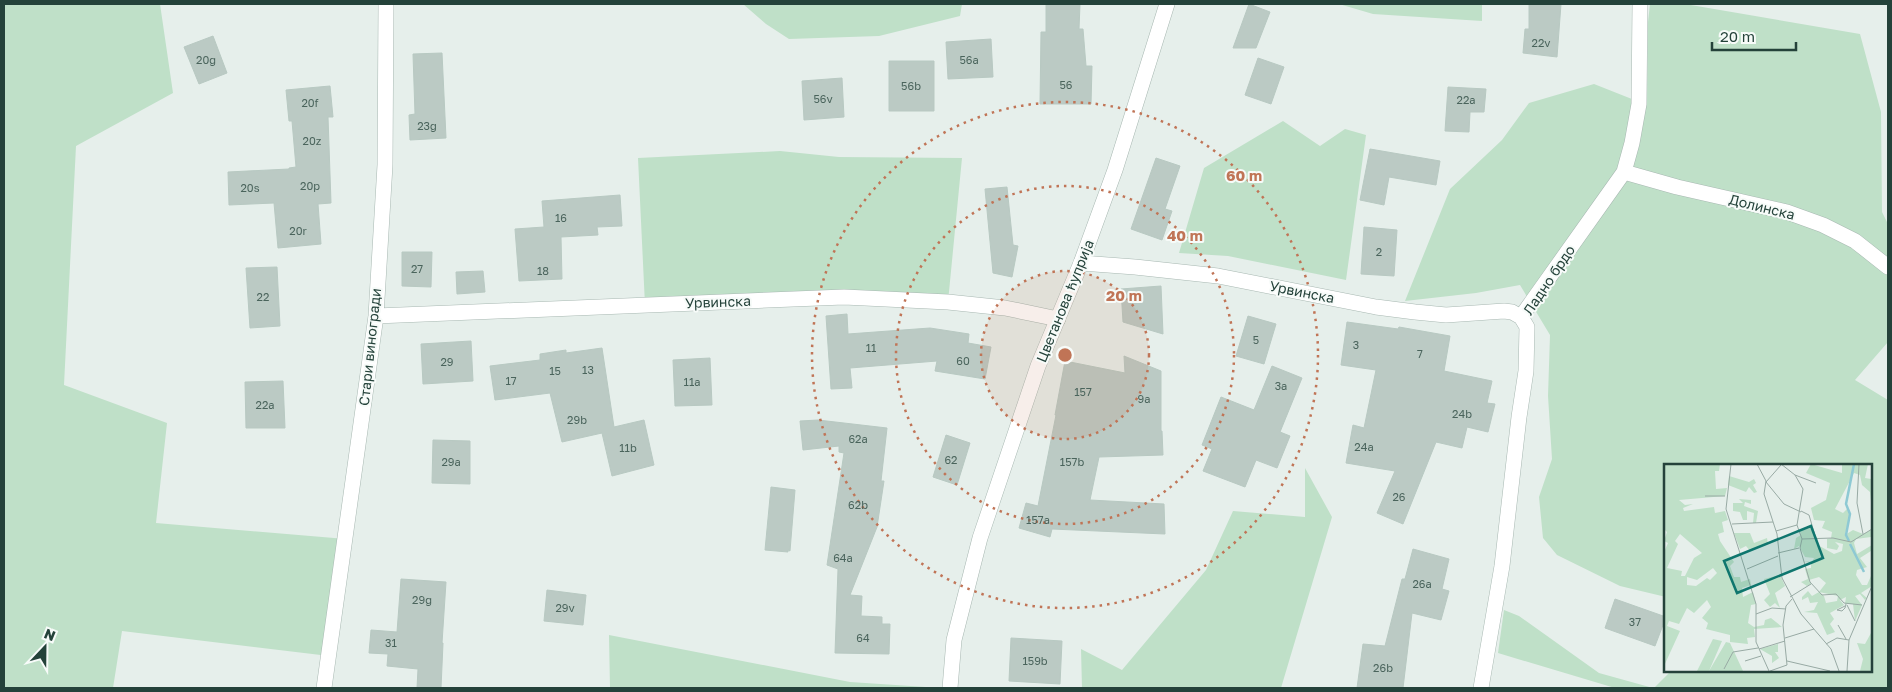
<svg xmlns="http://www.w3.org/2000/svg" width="1892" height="692" viewBox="0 0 1892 692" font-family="'Golos Text',sans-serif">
<rect width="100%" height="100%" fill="#e6efeb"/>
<path fill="#bfe0c8" d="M4,4H160L173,93L76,146L64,385L167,423L156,523L346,539L329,656L122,631L113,688H4Z
M743,4H962L960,16L879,36L789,39L766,24Z
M1339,4H1482V21L1373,14Z
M1650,4H1685L1860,34L1881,112L1882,212L1888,224V342L1855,380L1888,400V688H1654L1671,671H1871V466H1666V597L1620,586L1557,555L1543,538L1539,497L1552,459L1548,396L1550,335L1520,285L1476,293L1405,301L1450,189L1502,140L1529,103L1594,84L1647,105L1648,22Z
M1283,121L1320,146L1345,129L1366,135L1346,280L1228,256L1179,253L1204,168Z
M780,151L839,157L962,158L948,302L645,305L638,158Z
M1305,468L1332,517L1281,688H1082L1081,649L1122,670L1206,570L1233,511L1305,517Z
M1504,610L1519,616L1599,673L1653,688H1615L1498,653Z
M609,635L850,682L941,688H610Z"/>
<path fill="#bbcac4" stroke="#b8c9c2" d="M1046,4H1080L1079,29H1083L1086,66H1092L1091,104H1040L1041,32H1046Z
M1249,4L1270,12L1256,48H1233Z
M1529,4H1561L1557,57L1523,53L1525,29H1529Z
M213,36L227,73L199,84L184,47Z
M991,39L993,77L948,79L946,42Z
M442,53L446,138L410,140L409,115L415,114L413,54Z
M1258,58L1284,67L1271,104L1245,95Z
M889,61H934V111H889Z
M842,78L844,117L804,120L802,81Z
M330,86L333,117H328L331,203L318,204L321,244L278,248L274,203L229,205L228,172L289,169V168L296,167L292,121H289L286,90Z
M1448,87L1486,89L1484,112H1470L1469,132L1445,131Z
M1370,149L1440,161L1436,185L1389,177L1384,205L1360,200Z
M1156,158L1180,166L1165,209L1172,211L1162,240L1131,229Z
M1007,187L1013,245L1018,246L1012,277L993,273L985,189Z
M620,195L622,226L597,227L598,235L561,237L562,279L519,281L515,229L544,227L542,201Z
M1364,227L1397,230L1394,276L1361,274Z
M402,252H432L431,287L402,286Z
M277,267L280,326L250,328L246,268Z
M483,271L485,292L457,294L456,272Z
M1161,286L1163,334L1123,322L1121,289Z
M847,314L848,334L930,328L969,334L968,343L991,347L985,379L935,371L937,361L850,368L852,388L831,389L826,316Z
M1248,316L1276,324L1264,364L1236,356Z
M1347,322L1398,329L1399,327L1450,336L1444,371L1492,381L1487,403L1495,404L1488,432L1467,427L1462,448L1436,442L1403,524L1377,513L1395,471L1346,463L1353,425L1364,428L1376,370L1341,365Z
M471,341L473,381L423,384L421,344Z
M602,348L614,427L644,420L654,465L612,476L602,433L562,442L550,393L495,400L490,366L540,360V354L566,350V353Z
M1124,356L1161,371V431H1162L1163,455L1099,457L1090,500L1164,504L1165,534L1052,529L1050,537L1019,528L1026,503L1038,506L1056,415H1055L1065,361L1125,373Z
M710,358L712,405L675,406L673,360Z
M1272,366L1302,378L1280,432L1290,436L1277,468L1256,460L1245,487L1203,471L1212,449L1202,445L1221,397L1254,410Z
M283,381L285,428H246L245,382Z
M818,420L887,428L881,481H884L877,527L850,595L862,596L861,616L882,617V624H890L889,654L835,653L838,569L827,565L844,453L839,452V446L803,450L800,421Z
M946,435L970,443L957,485L933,477Z
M433,440L470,441V484L432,483Z
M771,487L795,490L790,551L788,550V552L765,550Z
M1413,549L1449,559L1442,589L1449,591L1441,620L1412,613L1403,688H1357L1363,644L1385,646L1402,579H1405Z
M401,579L446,582L442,643H443L441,688H417L418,669L387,666L388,654L369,653L371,630L397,632Z
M547,590L586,595L583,625L544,621Z
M1615,599L1666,617L1655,646L1605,628Z
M1011,638L1062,641L1060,684L1009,681Z"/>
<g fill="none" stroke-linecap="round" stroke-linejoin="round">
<g stroke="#a8b8b2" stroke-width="16">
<path id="minor" d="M1624,172L1677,187L1787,212L1823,225L1855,241L1888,267
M1081,263L1135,267L1218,276L1376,307L1415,312L1446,315L1504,311L1512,312L1521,317
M376,316L844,297L948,302L1005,308L1058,319
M324,688L376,316L385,165L386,4
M1481,688L1502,566L1519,417L1526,371L1527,327L1521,317L1624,172L1632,143L1639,104L1640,4"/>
</g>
<g stroke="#a8b8b2" stroke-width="16">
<path id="tertiary" d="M950,688L954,640L980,538L1038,366L1081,263L1115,170L1167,4"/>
</g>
<use href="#minor" stroke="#fff" stroke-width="15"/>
<use href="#tertiary" stroke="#fff" stroke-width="15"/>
</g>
<circle cx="1065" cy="355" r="84" fill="#c07456" fill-opacity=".12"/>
<g fill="none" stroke="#c07456" stroke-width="2.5" stroke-dasharray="2.5 5">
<circle cx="1065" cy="355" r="84"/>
<circle cx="1065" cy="355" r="169"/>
<circle cx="1065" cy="355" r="253"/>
</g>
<g text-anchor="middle" stroke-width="4" stroke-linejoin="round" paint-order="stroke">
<g font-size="11" fill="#4a645c">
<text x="1541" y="47">22v</text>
<text x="206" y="64">20g</text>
<text x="969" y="64">56a</text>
<text x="1066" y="89">56</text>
<text x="911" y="90">56b</text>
<text x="823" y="103">56v</text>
<text x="1466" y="104">22a</text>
<text x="310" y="107">20f</text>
<text x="427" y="130">23g</text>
<text x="312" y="145">20z</text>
<text x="310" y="190">20p</text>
<text x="250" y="192">20s</text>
<text x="561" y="222">16</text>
<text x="298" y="235">20r</text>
<text x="1379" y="256">2</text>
<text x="417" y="273">27</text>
<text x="543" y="275">18</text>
<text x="263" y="301">22</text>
<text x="1256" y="344">5</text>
<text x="1356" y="349">3</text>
<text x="871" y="352">11</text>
<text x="1420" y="358">7</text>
<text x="963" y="365">60</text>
<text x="447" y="366">29</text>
<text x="588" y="374">13</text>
<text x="555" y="375">15</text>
<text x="511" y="385">17</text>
<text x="692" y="386">11a</text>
<text x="1281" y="390">3a</text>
<text x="1083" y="396">157</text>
<text x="1144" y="403">9a</text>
<text x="265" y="409">22a</text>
<text x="1462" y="418">24b</text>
<text x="577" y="424">29b</text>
<text x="858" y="443">62a</text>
<text x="1364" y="451">24a</text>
<text x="628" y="452">11b</text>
<text x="951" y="464">62</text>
<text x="451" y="466">29a</text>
<text x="1072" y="466">157b</text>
<text x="1399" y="501">26</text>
<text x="858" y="509">62b</text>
<text x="1038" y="524">157a</text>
<text x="843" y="562">64a</text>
<text x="1422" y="588">26a</text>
<text x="422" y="604">29g</text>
<text x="565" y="612">29v</text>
<text x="1635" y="626">37</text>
<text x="863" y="642">64</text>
<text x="391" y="647">31</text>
<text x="1035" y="665">159b</text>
<text x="1383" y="672">26b</text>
</g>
<g font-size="14" fill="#24423a" stroke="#f7fbf9">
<text transform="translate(1762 207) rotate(14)" y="5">Долинска</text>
<text transform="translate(1549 280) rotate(-56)" y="5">Ладно брдо</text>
<text transform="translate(1302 292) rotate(11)" y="5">Урвинска</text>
<text transform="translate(1065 301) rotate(-68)" y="5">Цветанова ћуприја</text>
<text transform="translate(718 302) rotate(-2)" y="5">Урвинска</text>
<text transform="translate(370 347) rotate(-84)" y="5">Стари виногради</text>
</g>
</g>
<g transform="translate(1664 464)">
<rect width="208" height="208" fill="#e6efeb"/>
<path d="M0,0H56L55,7H51L52,25L63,24L61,32L15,36L21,41L29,40L19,44L20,47L50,43L51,49L61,47L64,56L58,58L60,68L54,70L56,77L70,98L66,102L70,113H76L77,118L86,115L87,121L78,124L79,133L89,128L92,140L87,141L84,159L90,163L100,161L101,156L107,154L118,163L90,165L91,173L83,174L84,180L66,178V171L42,165L44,159L38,154L47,143L43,136L30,149L23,144L15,160L5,157L3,162L16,167L0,202V88L4,79L0,77L3,68L0,65ZM16,70L38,89L30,94L21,112H17L18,107L3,104L14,80L11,77ZM49,104L53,109L46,116L43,114L32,122L23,121V113L33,116ZM147,0L178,9V0H204L201,14L207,15V38L206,28L198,21L196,11L190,9L171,45L179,49L183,45L186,50L181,71L189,66L199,70L207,66V73L192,75L190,79L193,90L208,81L207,87L196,94L203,103L193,106L192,111L198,121H203L207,112L208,122L197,129L203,134L201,136L196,130L191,132L198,141L191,157L189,140H181L182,133L176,136L180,141L166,149L170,155L166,160L171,168L163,171L153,149L140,148L150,146L154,138L146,139L144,133L138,136V133L144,127L148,132L155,128L160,132L162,139L173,137L174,132L155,128L162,119L155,113L145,116L147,120L130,128L143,122L137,118L144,115L141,105L147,104V99L140,97L148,98L150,94L141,93L135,82L130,85L132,74L137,71L136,67L146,64L154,75L152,80L170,90L178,87L179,80L171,78L175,82L173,86L163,84V75L167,74L168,68L158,64L161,57L150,56L147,44L162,36L166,19L142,9ZM65,12L85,18L90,15L92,19L89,21L93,28L90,29L85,23L82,28L64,21ZM75,35L87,36V40L81,38L80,42L94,47L92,59H89L90,49L83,47V56H79L76,48L69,47V39H79ZM70,69H86L90,79L103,74L104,80L86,87L82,82L76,85ZM116,111L121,122L111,129L116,144L111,139L106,143L100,136L106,130L100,115ZM207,169V207H196L199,195L193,179L201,180ZM49,175L58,177L45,207L62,178L66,179L79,207H33ZM114,180V188H111L115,194L108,199V192L96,185Z" fill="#bfe0c8" fill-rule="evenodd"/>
<path fill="none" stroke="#8ec9d4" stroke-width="2.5" d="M185,77L182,71L186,50L182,40L190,0M186,80L200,108"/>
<path fill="none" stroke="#98aaa4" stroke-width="1" d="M67,0L62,45L92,140V178L105,207M93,0L102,17L100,30L113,70L118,114L137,150L167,185L175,207M117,0L131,11L139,25L133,61L138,75L136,84L146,118L158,131L172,130L180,139L198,141M195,0L193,39L199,70M117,1L102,18L120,40L137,48M131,11L152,19M41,32H61M137,47L145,51L152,75M68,60L109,58M112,67L133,61M138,75L169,74L187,78L208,65M114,89L135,84M83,105L114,92M126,133L147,120M183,141L191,157M181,142L173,146L178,147L181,144L182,140M92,150L108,144L122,145M174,161L182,175M121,174L150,165M162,180L173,174L185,176M95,185L121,177M81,197L97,192M123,197L166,207M60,205L69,188L94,184M106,207L123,201L119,161L122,142L128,135M183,207L185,176L208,122"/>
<path fill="#0f766e" fill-opacity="0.15" stroke="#0f766e" stroke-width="2.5" d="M147,62L159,94L73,129L60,97Z"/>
<rect width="208" height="208" fill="none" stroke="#24423a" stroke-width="2.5"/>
</g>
<circle cx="1065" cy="355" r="8" fill="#c07456" stroke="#f7fbf9" stroke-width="2.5"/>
<g font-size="15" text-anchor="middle" font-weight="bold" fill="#c07456" stroke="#f7fbf9" stroke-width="4" stroke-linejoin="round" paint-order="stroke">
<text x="1244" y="181">60 m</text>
<text x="1185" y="241">40 m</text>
<text x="1124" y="301">20 m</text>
</g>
<rect width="1892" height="692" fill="none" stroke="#24423a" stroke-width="10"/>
<g transform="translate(45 647) rotate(22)" stroke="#f7fbf9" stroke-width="4" paint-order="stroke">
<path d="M0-4L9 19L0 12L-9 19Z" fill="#24423a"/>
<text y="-8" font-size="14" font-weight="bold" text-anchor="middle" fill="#24423a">N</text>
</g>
<path d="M1712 42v8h84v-8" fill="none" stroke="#24423a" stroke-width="2.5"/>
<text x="1720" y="42" font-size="15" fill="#24423a" stroke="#f7fbf9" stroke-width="4" paint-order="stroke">20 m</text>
</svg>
